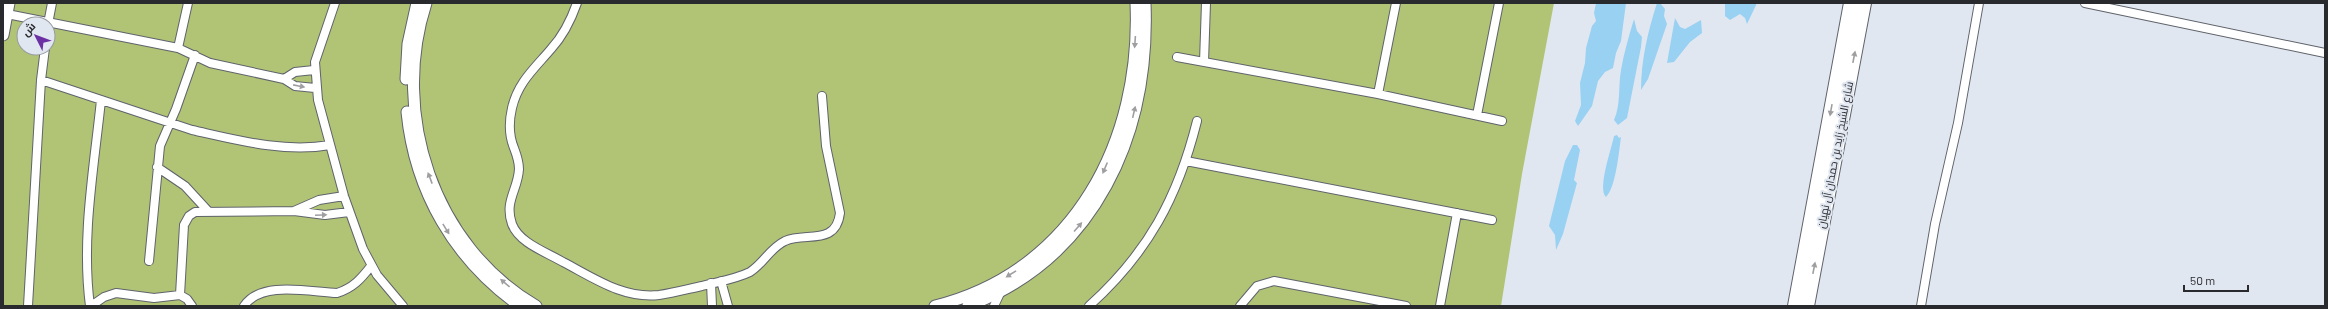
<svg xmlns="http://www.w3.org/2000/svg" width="2328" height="309" viewBox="0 0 2328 309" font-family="Barlow,Cairo,sans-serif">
<rect width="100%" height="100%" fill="#e1e7f0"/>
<path fill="#b1c476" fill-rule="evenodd" d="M3,3H1554L1522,174L1501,306H3ZM24,24H48V48H24Z"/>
<path fill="#99d1f3" d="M1596,3H1626L1621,41L1616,53L1613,68L1605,72L1598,81L1592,106L1578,126L1575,121L1581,105L1580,83L1585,63L1586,48L1592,26L1596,21L1594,13Z
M1657,3H1660L1665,9L1664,16L1667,24L1648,79L1641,90C1641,60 1648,31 1657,3Z
M1725,3H1757L1747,24L1745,18L1740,14L1730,20L1725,16Z
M1675,18L1680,27L1685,29L1701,20L1702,33L1690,42L1674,62L1667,63Z
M1634,19L1637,31L1642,37L1641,47L1627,118L1618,125L1614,120C1621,104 1618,87 1621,70C1624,52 1629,36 1634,19Z
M1617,135L1619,138L1621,137C1619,151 1616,187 1606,197C1597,189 1612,147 1614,136Z
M1573,145H1577L1580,150L1574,180L1577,183L1563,234L1556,250L1555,235L1549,226L1565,161Z"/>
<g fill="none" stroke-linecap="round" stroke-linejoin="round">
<g stroke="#5f636b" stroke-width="10">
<path id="street" d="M335,3L315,62L318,100L344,196L363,249L377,275L403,306
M577,3C571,20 563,36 551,49C535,68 518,82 512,108C509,121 509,136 514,148C517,156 519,161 519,169C518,190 504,201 512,224C519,243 546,252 563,262C594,278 623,299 659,295C673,293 688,289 702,286C717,282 736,279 750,272C764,263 770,248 785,241C806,232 836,246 840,213L826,146L822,96
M2085,3L2325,53
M7,14L178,48L210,63L284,79L295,86L315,88
M48,24L52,3
M178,48L188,3
M1177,57L1378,94L1502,121
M1204,62L1206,3
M284,79L295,72L314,70
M41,80L192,130C237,140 284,153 330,145
M1378,94L1396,3
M1477,115L1499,3
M1186,161L1492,220
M157,167L185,186L208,211
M294,211L319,200L344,196
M149,261L160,146L176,109L195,55
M721,281L728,306
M711,283L712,306
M180,295L184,225L189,216L195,212L294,211L325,215L349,212
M28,306L41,80L45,48
M90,306C81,238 94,168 101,100
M91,306L104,297L116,293L154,298L180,295L187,299L192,306
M244,306C261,280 310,292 337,293C353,288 361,279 371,266
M994,306L1001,291
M1089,306C1148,253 1178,197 1197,121
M1240,306L1257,286L1274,281L1406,306
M1440,306L1457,213
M1921,306L1935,224L1958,123L1979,3"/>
</g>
<g stroke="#5f636b" stroke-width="13">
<path id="secondary" d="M426,3C390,114 433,246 536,306
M3,35L9,3
M406,79L408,44L417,3
M407,112C415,192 455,260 520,306
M935,306C1075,271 1142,140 1136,3
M968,306C1096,257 1150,134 1145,3"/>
</g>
<g stroke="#5f636b" stroke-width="16">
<path id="highway" d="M1795,306L1851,3
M1807,306L1864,3"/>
</g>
<use href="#street" stroke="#fff" stroke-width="8"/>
<use href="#secondary" stroke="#fff" stroke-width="11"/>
<use href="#highway" stroke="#fff" stroke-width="14"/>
</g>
<defs><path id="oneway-solid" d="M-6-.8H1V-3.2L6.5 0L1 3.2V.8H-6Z"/></defs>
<g fill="#9f9fa1">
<use href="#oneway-solid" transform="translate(1135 42) rotate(94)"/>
<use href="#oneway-solid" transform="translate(1854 57) rotate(-79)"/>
<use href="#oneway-solid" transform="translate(299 86) rotate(11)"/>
<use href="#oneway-solid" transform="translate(1831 110) rotate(100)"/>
<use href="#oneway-solid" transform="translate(1134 112) rotate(-77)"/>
<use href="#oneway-solid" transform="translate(1105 168) rotate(113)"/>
<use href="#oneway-solid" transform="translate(430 178) rotate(-111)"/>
<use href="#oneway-solid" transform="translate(321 215) rotate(-2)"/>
<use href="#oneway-solid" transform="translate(1078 227) rotate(-49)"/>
<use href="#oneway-solid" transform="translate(446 229) rotate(58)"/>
<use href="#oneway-solid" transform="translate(1814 268) rotate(-79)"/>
<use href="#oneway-solid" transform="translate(1011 274) rotate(148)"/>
<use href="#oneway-solid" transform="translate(505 283) rotate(-140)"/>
</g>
<g text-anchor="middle" stroke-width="4" stroke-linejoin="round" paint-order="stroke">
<g font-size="11" fill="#292a2e" stroke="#e1e7f0">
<text transform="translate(1835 155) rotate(-79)" y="4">شارع الشيخ زايد بن حمدان آل نهيان</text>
</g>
</g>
<rect width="2328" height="309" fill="none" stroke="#292a2e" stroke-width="8"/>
<g transform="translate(36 36) rotate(312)"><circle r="19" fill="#e1e7f0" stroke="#979ba2"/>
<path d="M0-3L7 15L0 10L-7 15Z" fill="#6c30a5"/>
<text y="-6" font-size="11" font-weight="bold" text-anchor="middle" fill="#292a2e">ش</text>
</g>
<path d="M2184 285v6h64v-6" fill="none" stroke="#292a2e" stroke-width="2"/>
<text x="2190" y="285" font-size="12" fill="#292a2e" stroke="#e1e7f0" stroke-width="3" paint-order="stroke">50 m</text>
</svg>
